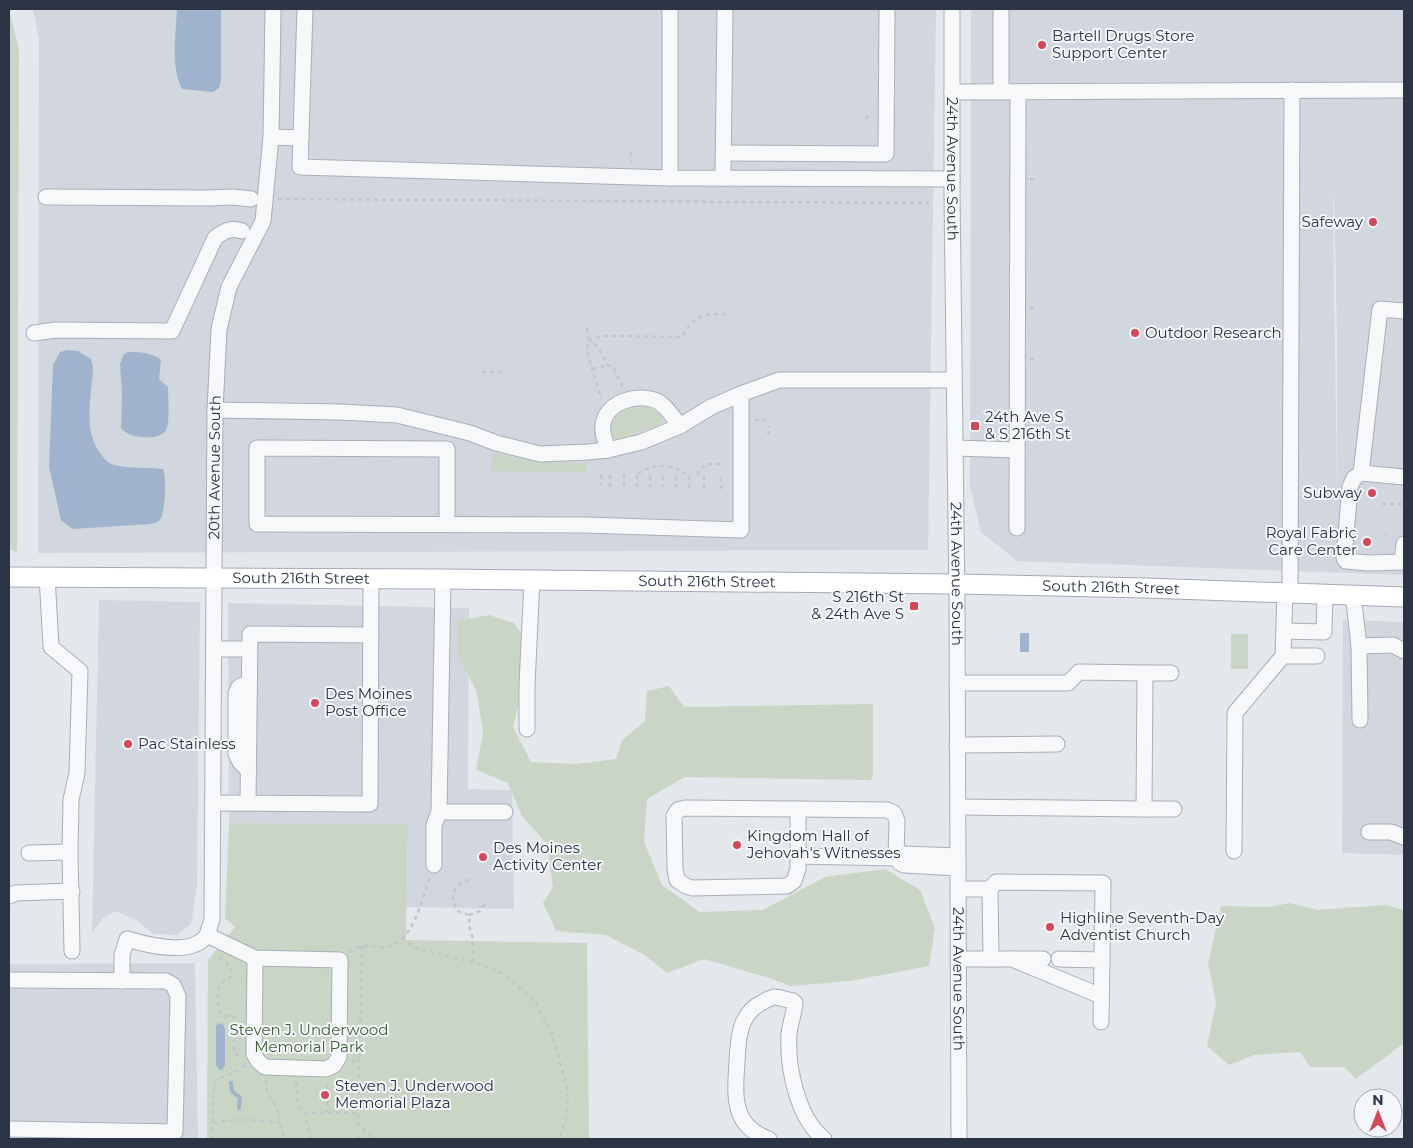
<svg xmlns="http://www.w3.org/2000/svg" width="1413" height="1148" viewBox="0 0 1413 1148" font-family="Montserrat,sans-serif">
<rect width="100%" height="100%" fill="#e4e7ec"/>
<path fill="#d2d6de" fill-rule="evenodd" d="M33,9H936L928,550L38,553L39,39Z
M971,9H1404V575L1017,561L981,532L970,487ZM1334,198L1337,334V495L1333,198Z
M99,600L200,602L197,885L191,924L177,935L153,934L138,921L116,911L103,918L92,933Z
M228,603L469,608L468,789L512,790L514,909L407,907L408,824L229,823Z
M1343,620L1404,622V855L1342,853Z
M195,963L198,1139L9,1138V964Z"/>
<path fill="#c9d6c5" d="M9,9L19,50L17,552L9,549Z
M648,407C654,410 660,412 662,419L657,426L619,438H615C604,426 619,412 631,408C637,407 642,407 648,407Z
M495,452C525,460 554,465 585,462V472L490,471Z
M489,615L514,623L532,649L513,727L531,762L576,764L616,759L622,740L645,721L647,691L669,686L684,707L873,704V773L871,780L685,777L647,799L644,842L662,885L700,912L763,910L825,877L885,869L920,890L935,928L929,966L850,981L791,986L766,977L704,959L667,973L643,954L606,935L556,931L543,903L553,887L547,844L522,816L508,783L476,770L483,733L477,693L458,655V621Z
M1231,634H1248V669H1231Z
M229,823L408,824L406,940L587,943L589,1139H207L208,960L235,927L225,918Z
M1290,903L1317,910L1385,905L1404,910V1043L1356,1079L1344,1067H1310L1300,1052L1254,1055L1229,1065L1207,1046L1216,1003L1208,963L1221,906L1269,907Z"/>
<path fill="#9fb4cc" d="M177,9H221V80L219,88L213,92L182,89C170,66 176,34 177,9Z
M67,350L78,351L91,359L93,367C92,395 82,431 101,454C103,457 106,461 109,463C120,469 149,467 163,469C167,479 165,508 161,518C159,522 155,523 151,524L72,529L61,520L49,467L53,365L60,352Z
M128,352C140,352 151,352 161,360L159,379L168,387C168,397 170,423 166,430C162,437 152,438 145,437C134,437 128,435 121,428L122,393L120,364L124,354Z
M1020,633H1029V652H1020Z
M222,1023L225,1028V1065L223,1069L219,1070L216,1065V1025Z"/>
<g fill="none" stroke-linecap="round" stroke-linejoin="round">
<path stroke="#9fb4cc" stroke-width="4" d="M231,1083L232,1091L240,1098L239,1108"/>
<g stroke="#a9aeb7" stroke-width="17">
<g id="minor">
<path d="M305,9L300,167L670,178"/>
<path d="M670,9V178L952,179"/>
<path id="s1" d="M952,9V193L957,603L959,1139"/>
<path d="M952,92L1404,90"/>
<path d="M1001,92V9"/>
<path d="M271,137L301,138"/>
<path d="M724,153L886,154L887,9"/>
<path d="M723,178L725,9"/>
<path d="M46,197L208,198L233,197L251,199"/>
<path d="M1404,311L1380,309L1361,473L1404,477"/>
<path d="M34,333L56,330L172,331L215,238C224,231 231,227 242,231"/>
<path d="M215,410L340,412L397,415L470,433L496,443L540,454L588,452L608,450L641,442L680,426L711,407L741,394L779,380H954"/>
<path d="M955,448L1017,450"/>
<path d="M608,450C606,442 601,432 603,424C607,401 638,393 657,401C667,406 673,418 680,426"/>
<path d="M1361,473L1354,478L1350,487L1344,558L1346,561L1369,563L1404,562"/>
<path d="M447,524V449L257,448V524L585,525L741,530V394"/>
<path d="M1017,528L1018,92"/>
<path d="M1402,561L1404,544"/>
<path d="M47,576L51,647L80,671L77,773L71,800L70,852L72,951"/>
<path d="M443,579L439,812H505"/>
<path d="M1290,592L1292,90"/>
<path d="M1353,594L1359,646L1393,645L1404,651"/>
<path d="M1284,631L1324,632L1325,593"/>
<path d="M1359,646L1360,720"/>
<path d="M215,649H249"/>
<path d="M1283,656H1317"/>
<path d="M1145,673H1171"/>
<path d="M957,683H1068L1079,672L1145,673L1144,809L958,807"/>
<path d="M527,729V685L532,580"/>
<path d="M957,745L1057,744"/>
<path d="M249,771L240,762L236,754V693L239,687L249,682"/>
<path d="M213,803L370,804L371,579"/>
<path d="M248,803L250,634L371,635"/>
<path d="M685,808L798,809V869L794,881L787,886L692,888L686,886L677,880L675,869L674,816L678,810Z"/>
<path d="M798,809L887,810L894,813L897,821L896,858L900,863L904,865L958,868"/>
<path d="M1144,809H1174"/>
<path d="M1369,832H1391L1404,837"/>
<path d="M1234,851L1235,713L1283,656L1285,592"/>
<path d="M29,853L70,852"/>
<path d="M798,856L896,858L905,854L958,856"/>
<path d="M434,865V825L439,812"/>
<path d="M958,889H990L991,959"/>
<path d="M990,889L996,882L1103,883L1102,960"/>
<path d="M9,896L16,893L72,891"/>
<path d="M207,935L255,958L340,960L339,1057L334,1065L326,1069L265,1067L258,1061L254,1054L255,958"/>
<path d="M958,959H1043"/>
<path d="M1012,959L1101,996"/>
<path d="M1059,959L1102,960L1101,1022"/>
<path d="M9,980L166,981L173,985L178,996L175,1132L9,1129"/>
<path id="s2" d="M122,981V955L127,939C147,945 192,957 207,935C209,931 210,924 212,920L215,410L219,329L229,287L263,221L271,137L273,9"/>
<path d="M769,1139C731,1126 735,1095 737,1062C738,1039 739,1013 763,1002C766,1000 770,998 774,997C779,997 787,1000 793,1001L795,1003C794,1014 790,1024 789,1034C787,1066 797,1118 824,1139"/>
</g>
</g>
<g stroke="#a3abb8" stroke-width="21">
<g id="major">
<path id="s3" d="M9,577L443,579L956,584L1146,588L1404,597"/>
</g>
</g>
<path stroke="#c2c5cb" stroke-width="2.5" stroke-dasharray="4 4" stroke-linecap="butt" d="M866,119L867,117H872
M631,152V163
M1030,179H1036
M278,199L929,203
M1030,308H1037
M587,328L588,339L587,351L601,399
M588,339L608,336L682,337C693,317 702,313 725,314
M588,339L598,347L608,365L614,369L623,388
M1030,359H1037
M593,369L608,365
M482,372H501
M755,420H766
M767,432L769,433V426
M638,474C653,463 671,463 685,474
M601,475V486
M610,475V487
M624,475V487
M637,475V487
M698,475L699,471L706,464H720
M650,476V487
M663,476V487
M676,476V487
M689,476V488
M704,476V488
M721,477V489
M1382,504H1404
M1385,534H1387
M469,880C452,883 448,900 459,912L469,915L470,931L473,938V963
M469,915L480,911L486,903
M402,938L415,948L479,964L501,973L515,983L537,1005L551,1031L566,1083L568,1098L566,1118L559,1139
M362,946L358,1123L365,1131
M349,952C360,943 370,947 383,947C413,948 422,897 430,876
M219,957C225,961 235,968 230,977C227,981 227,978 223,981C215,989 217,1005 221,1013L227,1016H234V1054L240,1055
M352,1062L360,1055
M266,1080L267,1092L277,1107L284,1138
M296,1082L297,1101L305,1114L311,1139
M304,1113H359
M327,1113V1081
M213,1123C236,1118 257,1120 280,1123
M211,1139C215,1120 210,1099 216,1080L240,1070L245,1065
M357,1139L365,1131L374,1139"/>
<use href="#minor" stroke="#f7f8fa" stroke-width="15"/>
<use href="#major" stroke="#fff" stroke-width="19"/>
</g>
<g fill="#d1495b" stroke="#f4f6f9" stroke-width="2">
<circle cx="1042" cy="45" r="5"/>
<circle cx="1373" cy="222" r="5"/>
<circle cx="1135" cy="333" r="5"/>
<rect x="970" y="421" width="10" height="10" rx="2.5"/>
<circle cx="1372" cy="493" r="5"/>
<circle cx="1367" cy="542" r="5"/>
<rect x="909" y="601" width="10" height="10" rx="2.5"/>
<circle cx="315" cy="703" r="5"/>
<circle cx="128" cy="744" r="5"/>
<circle cx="737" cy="845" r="5"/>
<circle cx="483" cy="857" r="5"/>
<circle cx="1050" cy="927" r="5"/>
<circle cx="325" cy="1095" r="5"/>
</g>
<g text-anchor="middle" stroke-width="4" stroke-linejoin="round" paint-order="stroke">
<g font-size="15" fill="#2b3445" stroke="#f4f6f9" text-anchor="start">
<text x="1052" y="41">Bartell Drugs Store<tspan x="1052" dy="17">Support Center</tspan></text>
<text x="1363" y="227" text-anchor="end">Safeway</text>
<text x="1145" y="338">Outdoor Research</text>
<text x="985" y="422">24th Ave S<tspan x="985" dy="17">&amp; S 216th St</tspan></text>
<text x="1362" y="498" text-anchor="end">Subway</text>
<text x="1357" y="538" text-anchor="end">Royal Fabric<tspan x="1357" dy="17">Care Center</tspan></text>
<text x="904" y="602" text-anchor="end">S 216th St<tspan x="904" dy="17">&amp; 24th Ave S</tspan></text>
<text x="325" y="699">Des Moines<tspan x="325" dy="17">Post Office</tspan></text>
<text x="138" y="749">Pac Stainless</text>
<text x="747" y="841">Kingdom Hall of<tspan x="747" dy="17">Jehovah's Witnesses</tspan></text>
<text x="493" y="853">Des Moines<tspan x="493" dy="17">Activity Center</tspan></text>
<text x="1060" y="923">Highline Seventh-Day<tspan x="1060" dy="17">Adventist Church</tspan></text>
<text x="335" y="1091">Steven J. Underwood<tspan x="335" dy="17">Memorial Plaza</tspan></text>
</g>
<g font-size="15" fill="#2b3445" stroke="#f4f6f9">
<text dy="5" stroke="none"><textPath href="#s1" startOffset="160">24th Avenue South</textPath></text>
<text dy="5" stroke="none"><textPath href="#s2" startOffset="596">20th Avenue South</textPath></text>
<text dy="5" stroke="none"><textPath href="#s1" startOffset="565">24th Avenue South</textPath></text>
<text dy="5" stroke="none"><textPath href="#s3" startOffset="292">South 216th Street</textPath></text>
<text dy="5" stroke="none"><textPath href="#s3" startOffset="698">South 216th Street</textPath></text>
<text dy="5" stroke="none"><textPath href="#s3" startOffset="1102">South 216th Street</textPath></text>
<text dy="5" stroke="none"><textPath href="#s1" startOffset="970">24th Avenue South</textPath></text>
</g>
<g font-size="15" fill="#3f6138" stroke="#f4f6f9">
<text x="309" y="1035">Steven J. Underwood<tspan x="309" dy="17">Memorial Park</tspan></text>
</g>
</g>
<rect width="1413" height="1148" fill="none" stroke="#2b3445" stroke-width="20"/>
<g transform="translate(1378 1113)"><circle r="24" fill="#f4f6f9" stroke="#a4a8b1"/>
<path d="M0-4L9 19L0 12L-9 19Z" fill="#d1495b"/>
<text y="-8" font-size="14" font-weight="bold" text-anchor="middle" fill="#2b3445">N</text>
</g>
</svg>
